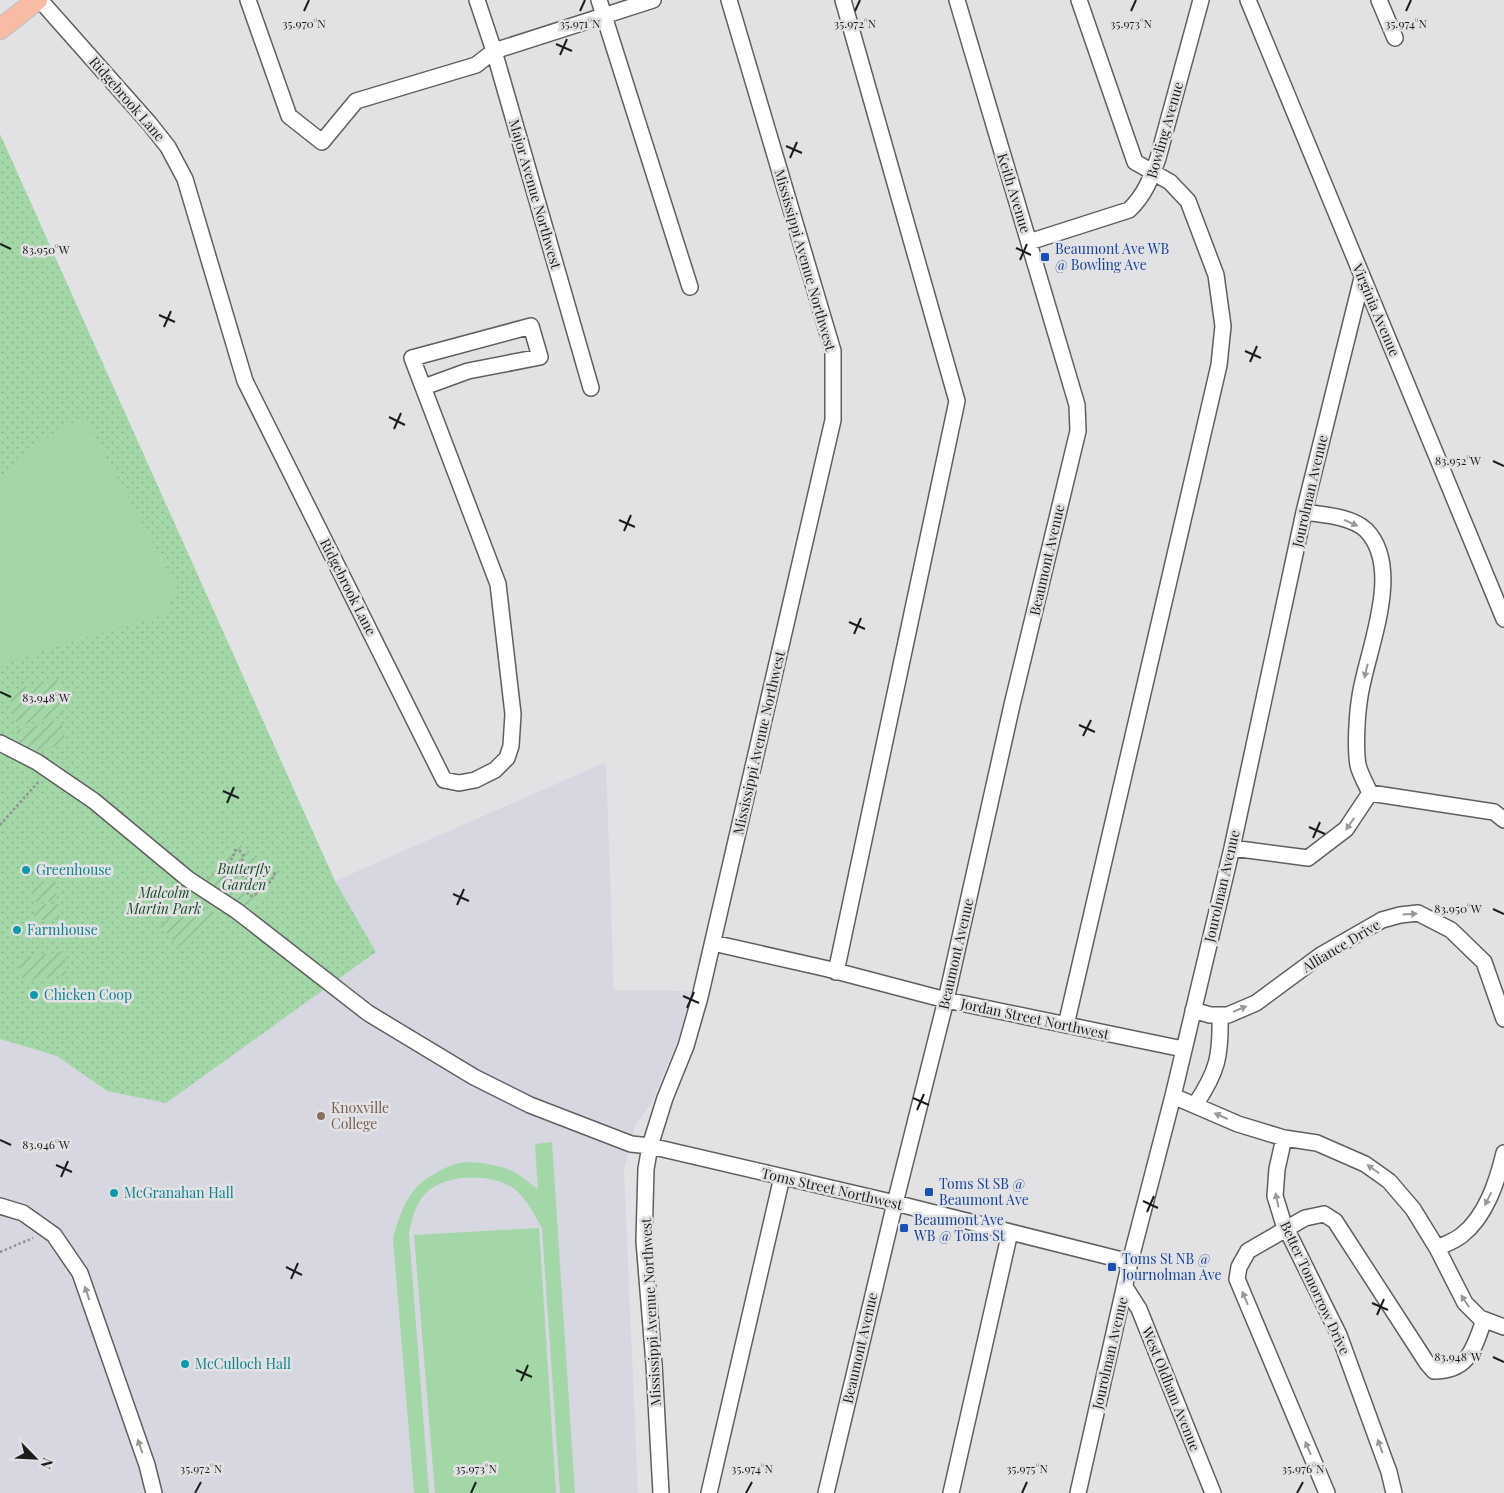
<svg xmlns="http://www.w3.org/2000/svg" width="1504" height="1493" viewBox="0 0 1504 1493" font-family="'Playfair Display',serif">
<defs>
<pattern id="park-dots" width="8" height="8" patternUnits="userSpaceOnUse" patternTransform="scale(1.25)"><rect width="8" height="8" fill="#a3d7a8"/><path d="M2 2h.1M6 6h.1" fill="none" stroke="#8cb890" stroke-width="1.8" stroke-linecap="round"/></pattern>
<pattern id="garden-furrows" width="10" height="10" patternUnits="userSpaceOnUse" patternTransform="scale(1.25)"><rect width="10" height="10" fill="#a3d7a8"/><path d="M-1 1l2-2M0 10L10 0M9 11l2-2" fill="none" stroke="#8cb890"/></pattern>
</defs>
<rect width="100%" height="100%" fill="#e2e2e4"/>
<path fill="#d7d7e1" d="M606,762L614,990L692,991L677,1042L651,1104L634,1128L624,1169L638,1493H0V1039L58,1056L107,1091L375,952L335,881Z"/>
<path fill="url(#park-dots)" d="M0,134L335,881L376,952L166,1103L107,1091L57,1056L0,1039Z"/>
<path fill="url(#garden-furrows)" d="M57,679L65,714L17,726L8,691Z
M61,720L66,744L32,752L20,747L16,730Z
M234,841L283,873L250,911L206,882Z
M56,882L57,901L34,902V883Z
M193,895L215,918L183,950L160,927Z
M34,904H59V920H34Z
M65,951L67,975L23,981L17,959Z"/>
<path fill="#a3d7a8" d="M84,417L177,587L167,613L0,664V484L17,463L42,440Z
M552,1142L575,1493H560L542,1228C535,1216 528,1202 518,1192C497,1172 444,1173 425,1194C415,1204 412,1220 409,1233L429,1493H414L393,1239C397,1222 403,1204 414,1190C423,1178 452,1162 467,1162C479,1162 494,1165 505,1168C518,1172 527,1182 538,1189L535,1144Z
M539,1228L556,1493H435L414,1235Z"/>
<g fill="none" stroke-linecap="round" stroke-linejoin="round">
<g stroke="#5f5f60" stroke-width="18">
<path id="minor" d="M40,0L149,123L168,147L185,179L245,381L444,780L459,783L475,780L495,770L507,758L511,746L513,714L498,584L412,358L531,326L540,357L468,371L424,387
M248,0L289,116L322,142L356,101L476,65L494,51L653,0
M477,0L494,51L591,388
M599,0L690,287
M1248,0L1504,619
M1379,0L1395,38
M1029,242L1129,210C1145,195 1151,178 1158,158L1201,0
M0,743L37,762L94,801L188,879L237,911L368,1013L474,1077L530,1105L631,1144L650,1146L895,1203L1130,1262
M1370,793L1494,812L1504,820
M1232,848L1308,858L1346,829L1370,793C1366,784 1360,774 1358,765C1355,747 1357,714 1360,696C1367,650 1404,569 1366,530C1351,516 1324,515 1304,512
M713,943L828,969L946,1000L1183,1049
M836,972L957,401L843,0
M1193,1010L1210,1015H1228L1256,1003L1321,955L1382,920L1400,915L1418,913L1451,930L1484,962L1504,1019
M1066,1025L1219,365L1223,326L1216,275L1188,201L1170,182L1135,162L1079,0
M1173,1096L1238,1124L1284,1138L1317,1143L1365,1164L1389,1181L1413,1209L1437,1248L1465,1303L1480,1318L1504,1327
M1195,1105C1218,1071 1221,1055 1220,1015
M1284,1138L1277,1169L1275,1196L1283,1222L1339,1335L1389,1472L1394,1493
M0,1206L23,1213L54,1235L80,1273L147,1465L154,1493
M1437,1248C1445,1244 1455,1241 1462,1235C1486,1216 1497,1182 1504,1153
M1125,1287L1139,1309L1213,1493
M661,1493L654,1364L644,1241L646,1169L650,1146L665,1098L686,1046L700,997L833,420V351L729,0
M709,1493L782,1177
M826,1493L895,1203L946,1000L1012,705L1078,431L1077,405L957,0
M951,1493L1010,1232
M1078,1493L1130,1262L1173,1096L1232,848L1304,512L1362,278
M1327,1493L1237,1279L1239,1267L1248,1251L1305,1218L1324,1214L1335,1221L1427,1363L1434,1371C1469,1371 1474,1348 1484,1320"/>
</g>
<g stroke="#bfbfc0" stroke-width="22">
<path id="major" d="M0,29L37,0"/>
</g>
<path stroke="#929294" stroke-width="2.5" stroke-dasharray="2.5 2.5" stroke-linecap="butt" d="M0,825L39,781
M225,884L240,885L250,896C255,896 259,892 261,887L264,888L272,880L274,873L272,871C266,870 248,882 240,885
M225,884C223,868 232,863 235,850L240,851L243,855L241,872
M229,884L241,872L245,883
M0,1252L33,1238"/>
<use href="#minor" stroke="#fff" stroke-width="15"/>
<use href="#major" stroke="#f8bba4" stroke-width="20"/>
</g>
<defs><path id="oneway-solid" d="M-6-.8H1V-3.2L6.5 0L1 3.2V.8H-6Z" transform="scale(1.25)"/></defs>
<g fill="#999">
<use href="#oneway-solid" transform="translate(1351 523) rotate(24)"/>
<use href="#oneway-solid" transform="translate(1366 671) rotate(103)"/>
<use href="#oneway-solid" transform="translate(1350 824) rotate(125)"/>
<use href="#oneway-solid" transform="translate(1410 914) rotate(-4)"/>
<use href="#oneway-solid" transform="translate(1240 1009) rotate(-23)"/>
<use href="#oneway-solid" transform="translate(1221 1116) rotate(-156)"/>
<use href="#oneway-solid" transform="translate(1373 1169) rotate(-145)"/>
<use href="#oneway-solid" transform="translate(1488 1199) rotate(117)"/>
<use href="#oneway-solid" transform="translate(1277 1200) rotate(-102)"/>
<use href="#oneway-solid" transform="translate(87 1293) rotate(-109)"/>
<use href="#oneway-solid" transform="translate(1245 1298) rotate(-113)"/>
<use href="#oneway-solid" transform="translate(1465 1301) rotate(-124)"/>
<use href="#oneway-solid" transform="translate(140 1446) rotate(-109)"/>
<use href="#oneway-solid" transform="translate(1380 1446) rotate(-110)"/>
<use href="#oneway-solid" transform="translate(1308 1448) rotate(-113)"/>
</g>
<path fill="none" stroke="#1c1c1d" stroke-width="2" d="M304,11L309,0M580,11L585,0M855,11L860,0M1131,11L1136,0M1406,11L1411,0M556,44L572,51M560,55L567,39M786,146L802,153M790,158L797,142M0,244L11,249M1016,248L1031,255M1020,260L1027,244M159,315L175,322M164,327L171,311M1245,351L1261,358M1250,362L1257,346M389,417L405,425M394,429L401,413M1493,461L1504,466M619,520L635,527M624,531L631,515M849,622L865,629M854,634L861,618M0,692L11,697M1079,725L1095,732M1083,736L1091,720M223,791L239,798M227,803L234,787M1309,827L1325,834M1313,838L1320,822M453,894L469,901M457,905L464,889M1493,909L1504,914M683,996L699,1003M687,1008L694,992M913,1098L929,1105M917,1110L924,1094M0,1140L11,1145M56,1165L72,1172M61,1177L68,1161M1143,1201L1158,1208M1147,1212L1154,1196M286,1267L302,1275M291,1279L298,1263M1372,1303L1388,1310M1377,1315L1384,1299M1493,1357L1504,1362M516,1370L532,1377M521,1381L528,1365M195,1493L201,1482M471,1493L476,1482M746,1493L752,1482M1022,1493L1027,1482M1297,1493L1303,1482"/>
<g fill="#1a4fb4" stroke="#e2e2e4" stroke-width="2">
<rect x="1040" y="252" width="10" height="10" rx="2.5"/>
<rect x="924" y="1187" width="10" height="10" rx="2.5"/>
<rect x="899" y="1223" width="10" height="10" rx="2.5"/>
<rect x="1107" y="1262" width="10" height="10" rx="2.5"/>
</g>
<g fill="#0f9aa8" stroke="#e2e2e4" stroke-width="2">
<circle cx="26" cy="870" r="5"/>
<circle cx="17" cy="930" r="5"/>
<circle cx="34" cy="995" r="5"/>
<circle cx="114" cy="1193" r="5"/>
<circle cx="185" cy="1364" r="5"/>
</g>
<circle fill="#8d6e63" stroke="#e2e2e4" stroke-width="2" cx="321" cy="1116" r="5"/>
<g text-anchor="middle" stroke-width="5" stroke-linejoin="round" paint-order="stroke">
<g font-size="14" fill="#1c1c1d" stroke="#e2e2e4">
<text transform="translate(127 99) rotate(49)" y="5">Ridgebrook Lane</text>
<text transform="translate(1165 130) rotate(-74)" y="5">Bowling Avenue</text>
<text transform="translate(1014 193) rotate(73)" y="5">Keith Avenue</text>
<text transform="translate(535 194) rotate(74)" y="5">Major Avenue Northwest</text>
<text transform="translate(805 260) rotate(74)" y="5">Mississippi Avenue Northwest</text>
<text transform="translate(1376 310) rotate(67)" y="5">Virginia Avenue</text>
<text transform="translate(1310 491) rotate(-77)" y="5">Jourolman Avenue</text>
<text transform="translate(1047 560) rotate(-77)" y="5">Beaumont Avenue</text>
<text transform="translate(348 587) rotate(63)" y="5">Ridgebrook Lane</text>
<text transform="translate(759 743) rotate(-77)" y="5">Mississippi Avenue Northwest</text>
<text transform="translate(1222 886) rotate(-77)" y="5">Jourolman Avenue</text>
<text transform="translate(1341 946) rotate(-31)" y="5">Alliance Drive</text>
<text transform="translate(956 954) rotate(-77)" y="5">Beaumont Avenue</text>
<text transform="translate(1035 1019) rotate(12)" y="5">Jordan Street Northwest</text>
<text transform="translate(832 1189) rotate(13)" y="5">Toms Street Northwest</text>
<text transform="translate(1315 1288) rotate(65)" y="5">Better Tomorrow Drive</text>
<text transform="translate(651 1312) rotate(-93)" y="5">Mississippi Avenue Northwest</text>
<text transform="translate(860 1348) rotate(-77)" y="5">Beaumont Avenue</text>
<text transform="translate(1110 1353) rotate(-77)" y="5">Jourolman Avenue</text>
<text transform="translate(1171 1389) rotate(68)" y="5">West Oldham Avenue</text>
</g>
<g font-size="14" fill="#164399" stroke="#e2e2e4" text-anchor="start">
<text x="1055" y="254">Beaumont Ave WB<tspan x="1055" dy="16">@ Bowling Ave</tspan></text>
<text x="939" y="1189">Toms St SB @<tspan x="939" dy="16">Beaumont Ave</tspan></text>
<text x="914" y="1225">Beaumont Ave<tspan x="914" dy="16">WB @ Toms St</tspan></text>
<text x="1122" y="1264">Toms St NB @<tspan x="1122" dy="16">Journolman Ave</tspan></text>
</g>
<g font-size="14" font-style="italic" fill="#184e23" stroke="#e2e2e4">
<text x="244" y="874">Butterfly<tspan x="244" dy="16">Garden</tspan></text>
<text x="164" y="898">Malcolm<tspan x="164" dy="16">Martin Park</tspan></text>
</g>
<g font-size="14" fill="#0d838f" stroke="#e2e2e4" text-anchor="start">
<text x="36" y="875">Greenhouse</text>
<text x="27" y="935">Farmhouse</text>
<text x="44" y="1000">Chicken Coop</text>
<text x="124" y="1198">McGranahan Hall</text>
<text x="195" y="1369">McCulloch Hall</text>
</g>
<g font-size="14" fill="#785e54" stroke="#e2e2e4" text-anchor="start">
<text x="331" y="1113">Knoxville<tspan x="331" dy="16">College</tspan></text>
</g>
</g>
<g font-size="12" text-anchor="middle" fill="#1c1c1d" stroke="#e2e2e4" stroke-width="5" stroke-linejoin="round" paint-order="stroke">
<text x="304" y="28">35.970°N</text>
<text x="580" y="28">35.971°N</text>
<text x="855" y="28">35.972°N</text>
<text x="1131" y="28">35.973°N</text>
<text x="1406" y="28">35.974°N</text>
<text x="46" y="254">83.950°W</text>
<text x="1458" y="465">83.952°W</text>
<text x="46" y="702">83.948°W</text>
<text x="1458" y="913">83.950°W</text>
<text x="46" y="1149">83.946°W</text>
<text x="1458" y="1361">83.948°W</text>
<text x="201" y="1473">35.972°N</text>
<text x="476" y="1473">35.973°N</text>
<text x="752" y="1473">35.974°N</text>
<text x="1027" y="1473">35.975°N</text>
<text x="1303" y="1473">35.976°N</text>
</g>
<g transform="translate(35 1458) rotate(114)" stroke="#e2e2e4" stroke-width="4" paint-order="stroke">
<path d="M0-4L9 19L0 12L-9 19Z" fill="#1c1c1d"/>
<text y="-8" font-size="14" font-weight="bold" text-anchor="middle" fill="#1c1c1d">N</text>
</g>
</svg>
